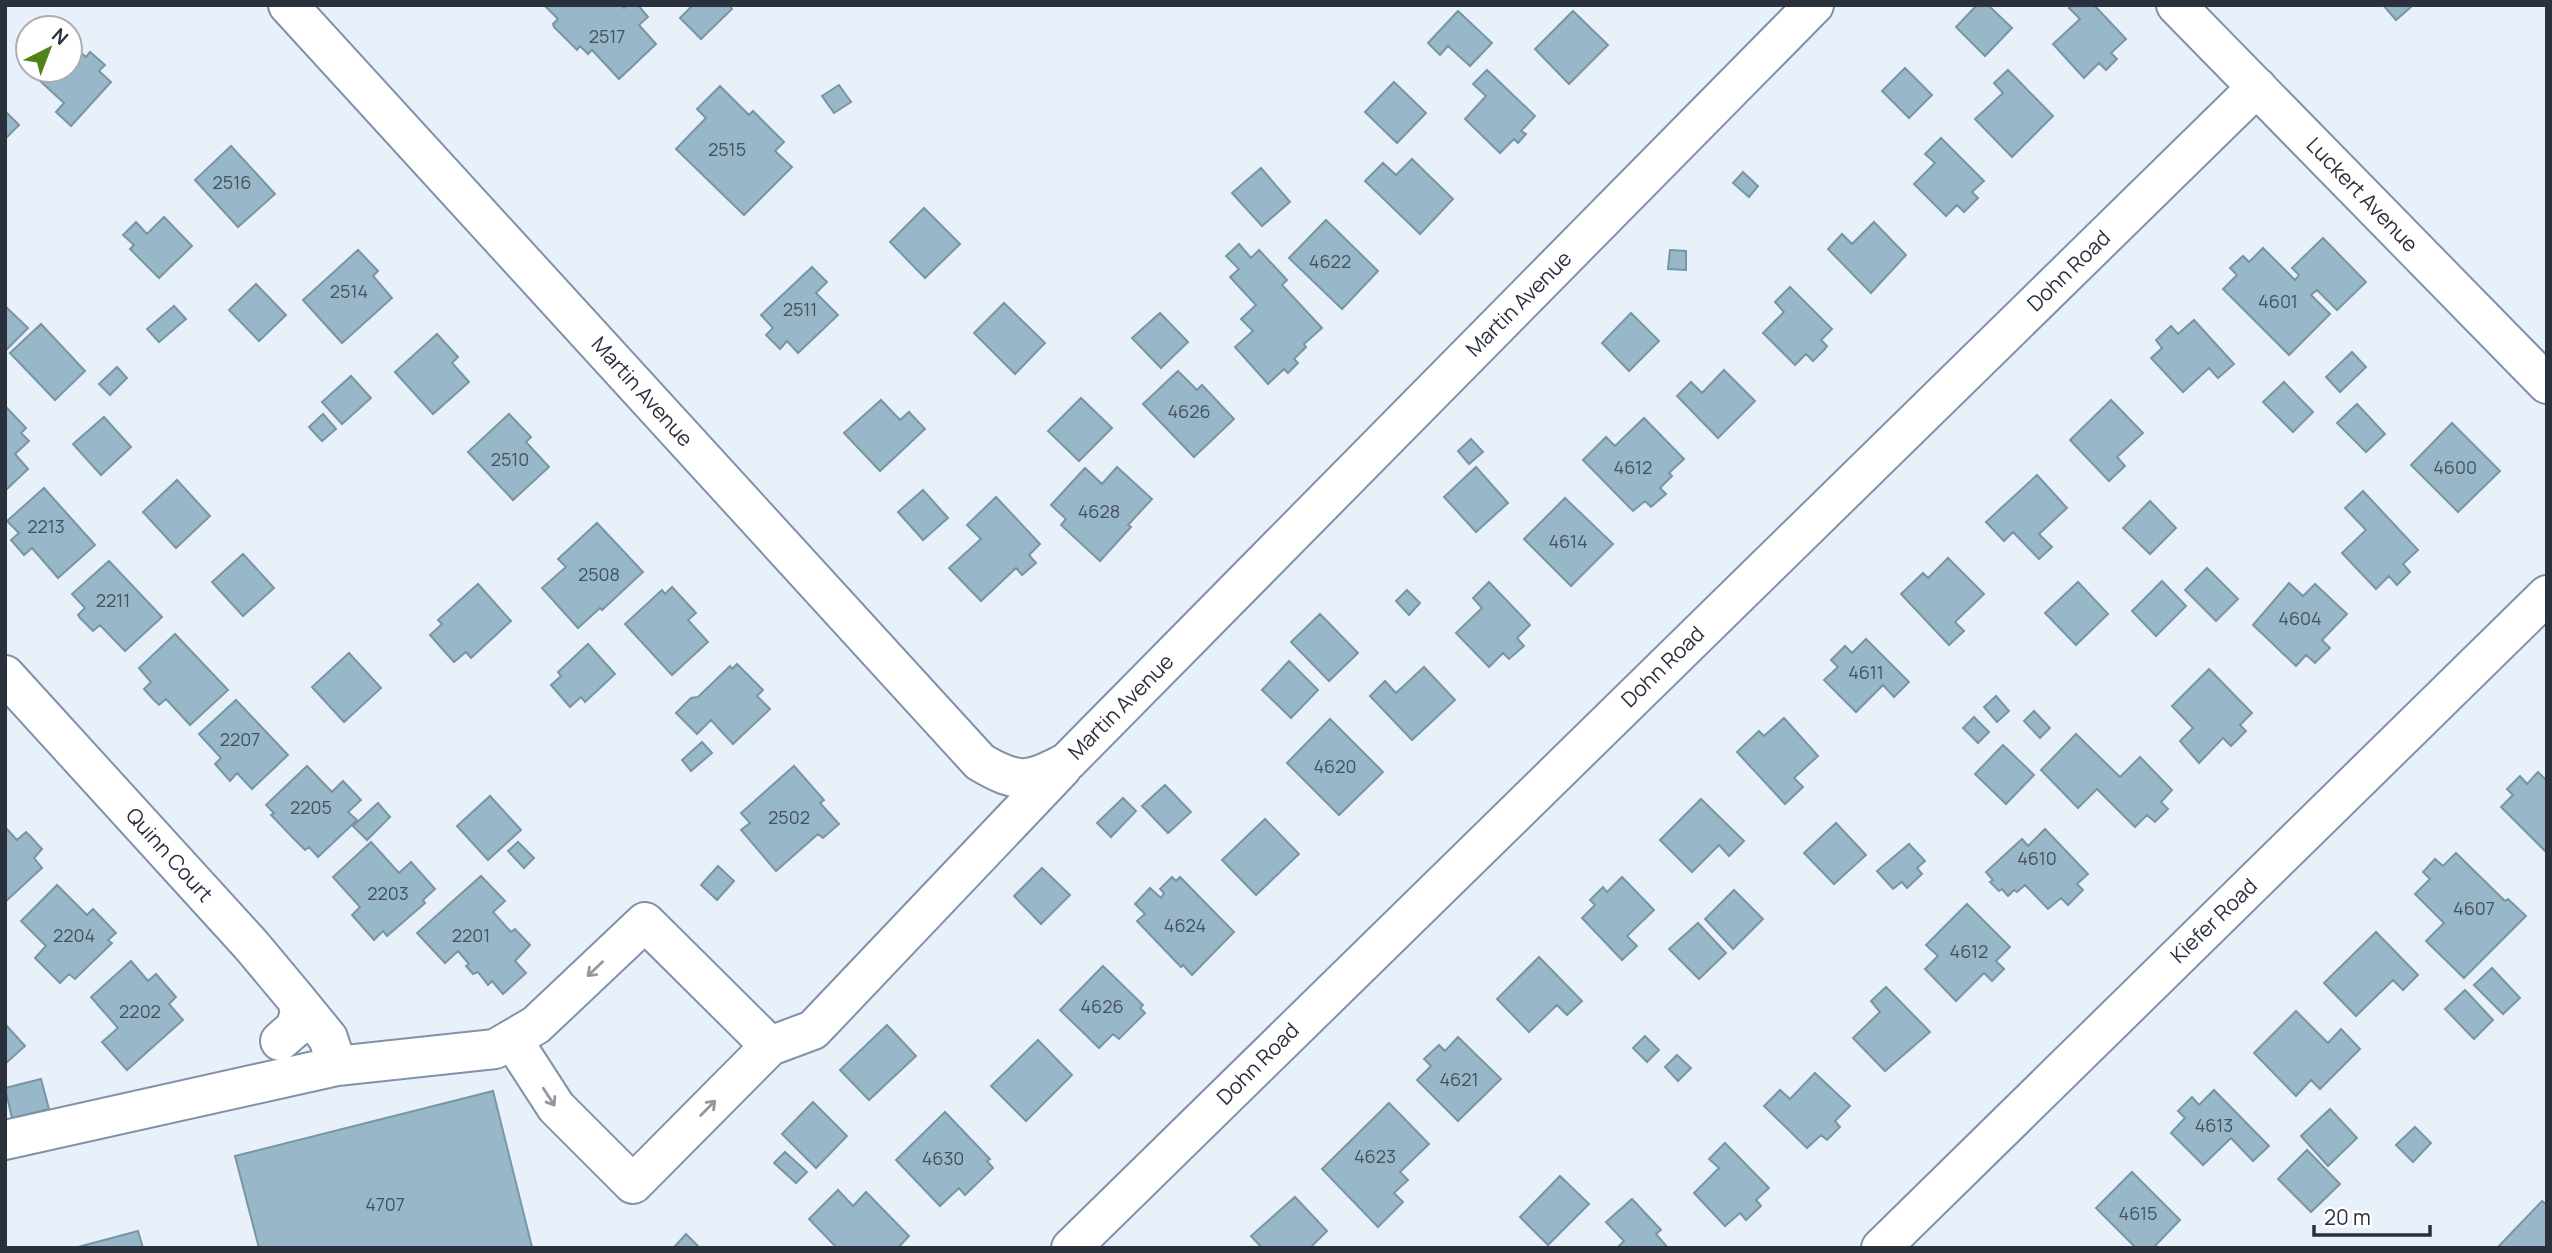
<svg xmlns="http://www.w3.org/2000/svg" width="2552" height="1253" viewBox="0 0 2552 1253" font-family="Manrope,sans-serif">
<rect width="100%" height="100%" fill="#e8f0fa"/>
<path fill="#98b7c8" stroke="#7795a5" stroke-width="2" d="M544,5H621L624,8L626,5H638L648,17L639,25L656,44L619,79L592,50L588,54L580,46L577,50L554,27L553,24L558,19Z
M693,5H729L732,9L701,39L680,18Z
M1977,5H1988L2012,28L1985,56L1956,27Z
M2072,5H2094L2126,39L2111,53L2117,59L2106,70L2099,63L2084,78L2053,44L2080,19L2069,8Z
M2383,5H2409L2411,7L2396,20Z
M1458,11L1492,43L1470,66L1448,46L1440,55L1428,43Z
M1573,11L1608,45L1569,84L1535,49Z
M71,44L86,57L90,52L105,65L99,71L111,82L71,126L56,112L64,103L39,80L48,70H70Z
M1905,68L1932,95L1909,118L1882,91Z
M1487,70L1535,116L1521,131L1526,134L1518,143L1514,139L1500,153L1465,119L1486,96L1473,84Z
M2008,70L2053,116L2012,157L1975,119L2003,93L1994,83Z
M1394,82L1426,113L1397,143L1365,112Z
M839,85L851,102L834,113L822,96Z
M720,86L749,115L753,111L784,142L775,151L792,167L744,215L676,149L706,118L697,109Z
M5,111L19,125L5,139Z
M1941,138L1984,181L1972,192L1978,198L1964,212L1957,205L1946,216L1914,184L1935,163L1925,154Z
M231,146L275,194L238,227L195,180Z
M1412,159L1453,199L1420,234L1365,181L1383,163L1396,175Z
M1261,168L1290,202L1262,226L1232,193Z
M1743,172L1758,186L1749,197L1733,183Z
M924,208L960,244L925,278L890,242Z
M164,217L192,246L159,278L130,249L134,245L123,235L136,222L147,234Z
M1326,220L1378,271L1342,309L1289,258Z
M1874,222L1906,255L1871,293L1828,249L1842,234L1852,244Z
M2323,238L2366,282L2337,310L2317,290L2311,295L2330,314L2289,355L2223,289L2237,275L2230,268L2243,256L2249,262L2263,248L2295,280L2299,275L2292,268Z
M1239,244L1251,258L1259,250L1287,280L1282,285L1322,328L1304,344L1306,347L1294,359L1298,363L1288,373L1284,369L1268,384L1235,347L1253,331L1241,319L1256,305L1230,277L1239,269L1226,256Z
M358,250L378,271L373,276L392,298L342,343L303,300Z
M1670,250L1686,251V270L1668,269Z
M812,267L827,282L816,293L838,315L798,353L787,341L780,349L766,335L773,328L761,315Z
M256,284L286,315L259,341L229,310Z
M1790,287L1832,329L1821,340L1827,346L1824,350L1813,361L1806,354L1795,365L1763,333L1784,312L1775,302Z
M1004,303L1045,343L1015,374L974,333Z
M5,306L28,328L5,351Z
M174,306L186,319L159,342L147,329Z
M1160,313L1188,342L1161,368L1132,338Z
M1631,313L1659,341L1629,371L1602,343Z
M2194,320L2234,364L2218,378L2209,368L2183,392L2151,358L2162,348L2156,340L2171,326L2178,334Z
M41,324L85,371L55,400L10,353Z
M437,334L458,357L452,363L469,382L433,414L395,372Z
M2352,352L2366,367L2340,392L2326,377Z
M117,367L127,378L110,395L99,384Z
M1724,370L1755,401L1718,438L1677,396L1691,382L1702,393Z
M1178,371L1197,390L1202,385L1234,419L1194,457L1143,404Z
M351,376L371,398L342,424L322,402Z
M2284,382L2313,412L2293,432L2263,402Z
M1081,398L1112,428L1079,461L1048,431Z
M881,400L900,420L909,412L925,429L880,471L844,433Z
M2111,400L2143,433L2117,457L2125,466L2109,481L2070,440Z
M2357,404L2385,434L2366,452L2337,423Z
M5,406L26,428L21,433L29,441L15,454L28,469L5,491Z
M323,414L336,429L322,441L309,427Z
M509,414L531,437L526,442L549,467L513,500L468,452Z
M104,417L131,447L101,475L73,444Z
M1644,418L1684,459L1669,473L1672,476L1660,488L1666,494L1651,507L1645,501L1633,511L1583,460L1606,437L1615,446Z
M2452,423L2500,471L2458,512L2411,465Z
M1471,439L1483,452L1469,464L1458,451Z
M1117,467L1152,499L1128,525L1131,527L1100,561L1061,525L1066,519L1051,505L1085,468L1102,484Z
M1476,467L1508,503L1476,532L1444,497Z
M2037,475L2067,508L2039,534L2052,547L2039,559L2013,532L2004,541L1986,522Z
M177,480L210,516L176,548L143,512Z
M44,488L95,545L58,578L32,548L24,555L11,540L19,533L7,521Z
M923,490L948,518L923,540L898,512Z
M2363,491L2418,550L2403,564L2410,572L2397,585L2389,576L2376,589L2342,553L2366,530L2345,508Z
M996,497L1040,544L1029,555L1036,563L1022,575L1016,568L981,601L949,568L981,539L967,525Z
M1565,498L1613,544L1571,586L1524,539Z
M2150,501L2176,528L2150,554L2123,528Z
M597,523L643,572L602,610L600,608L578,628L542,588L566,567L558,559Z
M243,554L274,588L243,616L212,582Z
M1948,558L1984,594L1955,622L1964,631L1949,645L1901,594L1923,573L1928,578Z
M109,561L162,617L125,651L100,625L93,631L80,618L78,615L85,608L72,594Z
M2207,568L2238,599L2216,621L2185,590Z
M2162,581L2186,606L2156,636L2132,611Z
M1489,582L1530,625L1517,638L1524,646L1509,659L1503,653L1489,667L1456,633L1482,608L1473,598Z
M2078,582L2108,614L2076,645L2045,613Z
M2289,583L2303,596L2315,584L2347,614L2322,640L2330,648L2315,663L2306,655L2296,666L2253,625Z
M478,584L511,621L471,658L466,652L454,662L430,635L442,624L438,620Z
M672,587L696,613L688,620L708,642L672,675L625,624L662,590L665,594Z
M1407,590L1420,603L1409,615L1396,601Z
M1320,614L1358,653L1329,681L1291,642Z
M175,634L228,690L190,725L166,699L159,705L152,698L144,689L151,682L139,668Z
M1866,639L1909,682L1894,697L1883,685L1856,712L1824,680L1838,667L1831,660L1845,646L1852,653Z
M588,644L615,674L585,702L581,697L570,707L551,685L561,676L558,672Z
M349,653L381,688L344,722L312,687Z
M1289,661L1318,690L1291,718L1262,690Z
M737,664L763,690L757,696L770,709L733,744L711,720L697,734L676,713L691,698L698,697L730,666L732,669Z
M1424,667L1455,700L1412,740L1370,696L1385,681L1396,693Z
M2209,669L2252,713L2240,725L2246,731L2231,746L2223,738L2199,763L2180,741L2193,728L2172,706Z
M1996,696L2009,711L1997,722L1984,707Z
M236,700L288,755L252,789L237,773L230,781L215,764L221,758L199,734Z
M2034,711L2050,728L2040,738L2024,721Z
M1974,717L1989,732L1978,743L1963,728Z
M1784,718L1818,756L1794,778L1803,787L1785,804L1737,752L1759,731L1764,736Z
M1330,719L1383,772L1339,815L1287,763Z
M2076,734L2120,777L2140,757L2172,790L2161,802L2168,809L2155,822L2147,815L2135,827L2097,789L2078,808L2041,770Z
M702,742L712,753L691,771L682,760Z
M2003,745L2034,775L2006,804L1975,774Z
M307,766L332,792L343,781L361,800L348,812L357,820L318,857L309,847L305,850L295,840L271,815L274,813L266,805Z
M794,766L824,800L820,803L839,824L823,838L818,834L776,871L741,830L750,823L741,813Z
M2538,772L2547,781V853L2501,807L2513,795L2507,789L2520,776L2527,784Z
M1165,785L1191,812L1168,833L1142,806Z
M490,796L521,830L488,860L457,826Z
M1123,798L1136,811L1111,837L1097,823Z
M1701,799L1744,841L1729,856L1719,845L1692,872L1660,840Z
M378,803L390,817L367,840L353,826Z
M1265,819L1299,854L1256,895L1222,860Z
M1836,823L1866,855L1834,884L1804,853Z
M5,827L17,840L26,832L30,836L42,849L34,858L42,868L5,902Z
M2045,829L2088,874L2077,884L2083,890L2068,905L2061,898L2048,909L2025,885L2017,892L2014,890L2008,896L2002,889L1999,891L1990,882L1993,880L1986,872L2022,839L2028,846Z
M371,842L399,873L411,862L435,889L423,900L425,903L387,936L383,931L374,940L352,915L360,907L333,877Z
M518,842L534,858L524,868L508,851Z
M1909,844L1925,861L1917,868L1922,874L1907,888L1902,882L1893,889L1877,871Z
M2456,853L2505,901L2508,899L2526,916L2464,978L2426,941L2444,923L2415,894L2430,879L2423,872L2435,859L2443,866Z
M718,866L734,881L717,900L701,885Z
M1042,868L1070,895L1041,924L1014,896Z
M481,876L505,901L493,912L511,932L515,929L530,945L515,961L526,973L503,994L492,981L488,985L478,972L473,974L466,966L469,964L458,951L445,963L417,933Z
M1172,877L1176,881L1180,877L1234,932L1192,975L1183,965L1181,967L1137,921L1145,914L1135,904L1150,888L1161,898L1164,893L1160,889Z
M1622,877L1654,910L1627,936L1637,946L1622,960L1582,918L1595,905L1590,900L1603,887L1607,892Z
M57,885L87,915L93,909L116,933L108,940L112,943L75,979L69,974L60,983L35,958L46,946L21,921Z
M1734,890L1763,919L1733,949L1705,919Z
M1967,904L2010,947L1996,961L2004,969L1992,981L1984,973L1956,1001L1925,969L1938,956L1926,945Z
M1698,923L1726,953L1699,979L1669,949Z
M2376,932L2418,975L2403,990L2393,980L2356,1016L2324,983Z
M1539,957L1582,1001L1567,1015L1557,1005L1529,1032L1497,999Z
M131,961L148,981L156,974L176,997L169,1004L183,1020L127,1070L102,1042L118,1028L91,997Z
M1103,966L1143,1005L1140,1008L1145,1013L1119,1039L1113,1034L1099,1048L1060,1010Z
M2492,968L2520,998L2503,1014L2474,985Z
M1886,987L1930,1032L1885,1071L1853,1038L1880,1012L1871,1001Z
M2465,990L2493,1020L2474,1039L2445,1009Z
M2296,1011L2328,1043L2341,1029L2360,1049L2320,1089L2311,1080L2296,1096L2254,1053Z
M5,1024L25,1046L5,1064Z
M887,1025L916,1056L869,1100L840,1070Z
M1645,1036L1659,1050L1647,1062L1633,1048Z
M1458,1037L1501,1079L1458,1121L1417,1080L1431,1066L1424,1059L1439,1045L1445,1051Z
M1038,1040L1072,1075L1026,1121L991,1086Z
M1677,1055L1691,1068L1678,1081L1665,1067Z
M1815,1073L1850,1106L1835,1121L1840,1127L1827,1140L1821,1135L1807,1148L1764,1106L1780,1090L1790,1099Z
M41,1079L49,1109L12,1118L5,1088Z
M2214,1090L2269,1146L2253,1161L2231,1138L2203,1165L2171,1133L2185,1118L2178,1111L2192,1097L2199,1105Z
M493,1091L532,1247L259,1248L235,1156Z
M813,1102L847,1136L816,1168L782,1134Z
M1389,1103L1429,1144L1400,1172L1408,1180L1394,1193L1403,1202L1378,1227L1322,1169Z
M2330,1109L2357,1138L2328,1166L2301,1136Z
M945,1112L990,1159L987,1161L993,1168L965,1195L959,1188L940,1206L896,1160Z
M2415,1127L2431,1143L2413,1162L2396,1145Z
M1725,1143L1769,1188L1756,1200L1761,1206L1746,1220L1740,1213L1725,1226L1694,1193L1719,1168L1709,1159Z
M2307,1150L2340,1184L2311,1212L2278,1179Z
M785,1152L807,1172L796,1183L774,1163Z
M2132,1172L2180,1220L2153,1248H2136L2096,1208Z
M1560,1176L1589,1204L1548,1245L1520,1217Z
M838,1190L853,1206L866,1192L909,1236L898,1248H837L809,1219Z
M1295,1197L1327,1231L1310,1248H1262L1251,1236Z
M1632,1199L1661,1230L1656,1234L1668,1248H1617L1624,1241L1606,1222Z
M2542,1201L2547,1205V1248H2497Z
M138,1231L143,1248H74L78,1247Z
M686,1234L699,1247L673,1248L677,1244Z"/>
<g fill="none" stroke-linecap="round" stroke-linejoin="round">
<g stroke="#8091aa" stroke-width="42">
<path id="minor" d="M288,5L980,762C1019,785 1029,782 1067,762L1814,5
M2176,5L2547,384
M5,675L251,945L297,1000L300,1013L295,1028L280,1041
M297,1000L328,1038L337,1066
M770,1046L813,1030L1062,768
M5,1140L337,1066L495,1049L536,1025L645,922L770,1046L633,1184L556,1107L512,1039
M1071,1248L2257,87
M1881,1248L2547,595"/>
</g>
<use href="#minor" stroke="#fff" stroke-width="38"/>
</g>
<defs><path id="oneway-shaft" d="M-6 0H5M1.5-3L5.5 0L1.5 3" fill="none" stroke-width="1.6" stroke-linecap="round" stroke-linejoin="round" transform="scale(1.75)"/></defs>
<g stroke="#94989e">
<use href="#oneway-shaft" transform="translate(595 969) rotate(136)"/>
<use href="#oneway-shaft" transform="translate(549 1097) rotate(57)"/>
<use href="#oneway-shaft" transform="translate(708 1108) rotate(-45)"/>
</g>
<g text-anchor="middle" stroke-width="5" stroke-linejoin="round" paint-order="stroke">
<g font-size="18" fill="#46525f">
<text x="607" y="43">2517</text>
<text x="727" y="156">2515</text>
<text x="232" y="189">2516</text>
<text x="1330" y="268">4622</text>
<text x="349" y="298">2514</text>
<text x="2278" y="308">4601</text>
<text x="800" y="316">2511</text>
<text x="1189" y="418">4626</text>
<text x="510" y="466">2510</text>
<text x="1633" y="474">4612</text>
<text x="2455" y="474">4600</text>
<text x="1099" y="518">4628</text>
<text x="46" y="533">2213</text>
<text x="1568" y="548">4614</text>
<text x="599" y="581">2508</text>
<text x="113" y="607">2211</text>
<text x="2300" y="625">4604</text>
<text x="1866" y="679">4611</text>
<text x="240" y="746">2207</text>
<text x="1335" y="773">4620</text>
<text x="311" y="814">2205</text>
<text x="789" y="824">2502</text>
<text x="2037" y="865">4610</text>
<text x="388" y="900">2203</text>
<text x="2474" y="915">4607</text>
<text x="1185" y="932">4624</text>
<text x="74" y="942">2204</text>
<text x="471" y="942">2201</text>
<text x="1969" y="958">4612</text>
<text x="1102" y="1013">4626</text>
<text x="140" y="1018">2202</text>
<text x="1459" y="1086">4621</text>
<text x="2214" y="1132">4613</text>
<text x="1375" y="1163">4623</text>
<text x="943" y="1165">4630</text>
<text x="385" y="1211">4707</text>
<text x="2138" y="1220">4615</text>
</g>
<g font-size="21" fill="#2a313c" stroke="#fff">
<text transform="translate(2362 195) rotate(46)" y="7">Luckert Avenue</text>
<text transform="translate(2069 271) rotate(-44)" y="7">Dohn Road</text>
<text transform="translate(1519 304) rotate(-45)" y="7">Martin Avenue</text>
<text transform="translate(642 392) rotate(48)" y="7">Martin Avenue</text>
<text transform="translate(1663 667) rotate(-44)" y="7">Dohn Road</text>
<text transform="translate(1121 707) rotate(-45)" y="7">Martin Avenue</text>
<text transform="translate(169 855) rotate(48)" y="7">Quinn Court</text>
<text transform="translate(2214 921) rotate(-44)" y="7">Kiefer Road</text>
<text transform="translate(1258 1064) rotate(-45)" y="7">Dohn Road</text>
</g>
</g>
<rect width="2552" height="1253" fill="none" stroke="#2a313c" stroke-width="14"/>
<g transform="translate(49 49) rotate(42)"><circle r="33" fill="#ffffff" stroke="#aaadb1" stroke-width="2"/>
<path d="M0-5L12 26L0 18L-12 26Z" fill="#518418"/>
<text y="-10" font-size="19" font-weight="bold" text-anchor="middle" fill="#2a313c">N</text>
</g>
<path d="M2314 1225v10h116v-10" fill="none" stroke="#2a313c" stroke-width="3.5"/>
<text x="2324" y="1225" font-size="21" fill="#2a313c" stroke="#ffffff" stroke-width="5" paint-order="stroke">20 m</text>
</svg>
